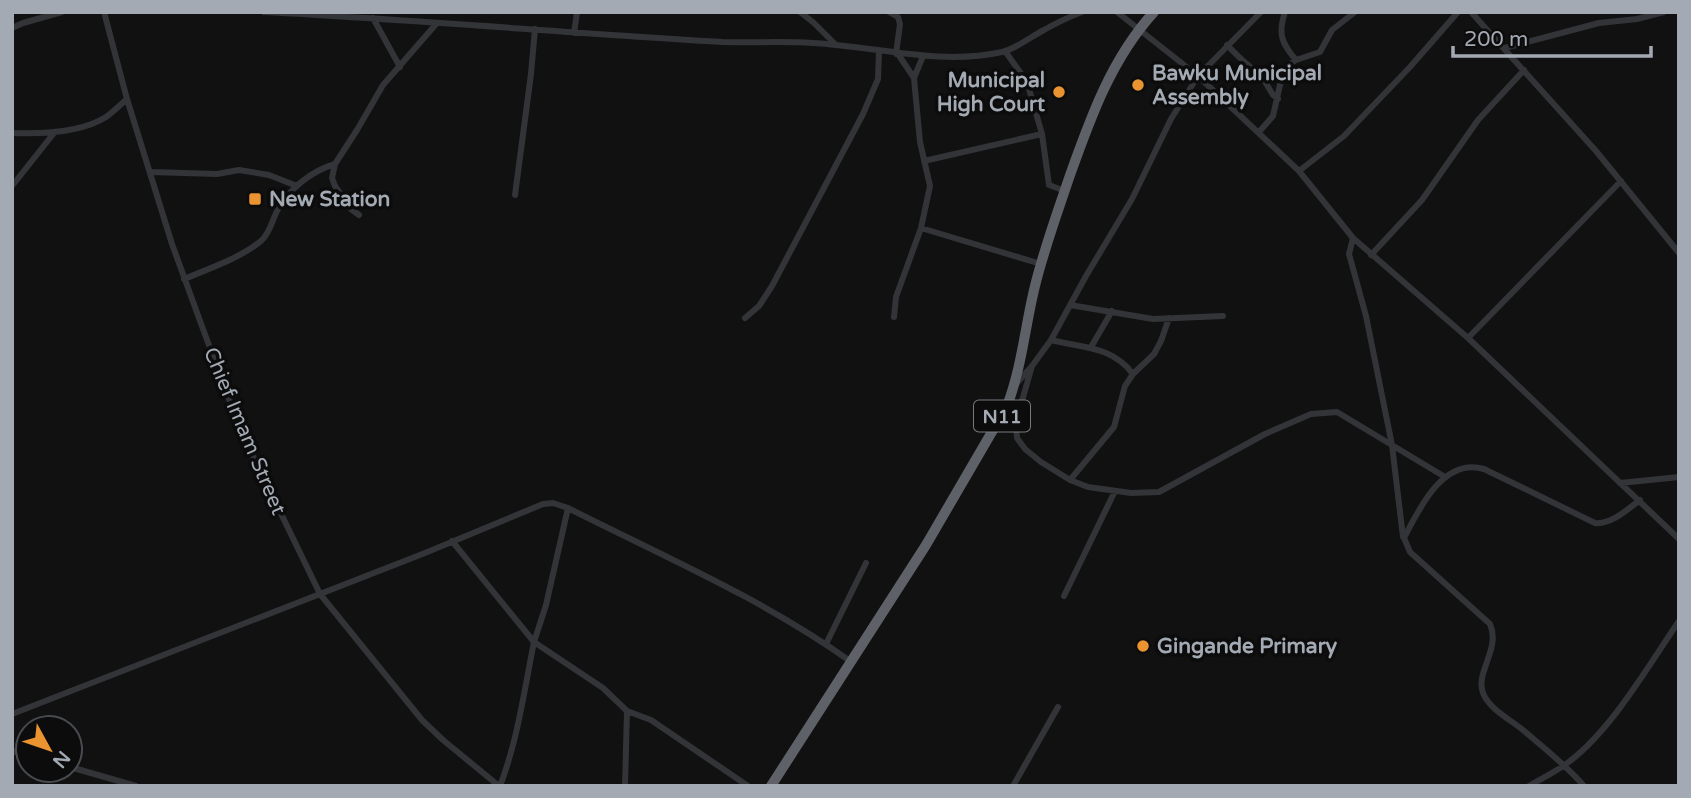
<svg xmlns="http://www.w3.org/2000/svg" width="1691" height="798" viewBox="0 0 1691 798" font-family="'Varela Round',sans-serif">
<rect width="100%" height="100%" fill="#111112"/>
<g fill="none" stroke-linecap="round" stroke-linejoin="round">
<path stroke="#323437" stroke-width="6" d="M104,12L127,99L172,244L203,329L240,429L320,594L422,720L443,740L499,786
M264,12C417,20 570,33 723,42C753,43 783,41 812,43C876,46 938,66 1002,52C1016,49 1030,37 1044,30C1056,23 1069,17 1082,12
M800,12L814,23L836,45
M889,12L898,17L900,24L896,54
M1261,12L1198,76L1299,171L1353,238L1468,338L1679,539
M1285,12C1278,33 1281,43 1296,60
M1471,12L1596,151L1679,253
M373,18L400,67
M12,28L23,23L62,12
M574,33L577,12
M1227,45C1244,62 1258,80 1283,75
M1505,48L1599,23L1637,19L1664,12
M1005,51L1027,82L1042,134L1049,185L1065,191
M898,54L914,78L923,56
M1261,75L1273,95L1278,99
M1259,132L1273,116L1282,76L1288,65L1296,60L1320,52L1332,30L1355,12
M12,133C40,134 81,133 106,117C113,112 120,105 127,99
M924,161L1042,134
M1299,171L1344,136L1410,67L1458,12
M151,172L217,174L239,170L269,175L297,186
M12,186L54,133
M515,195L531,74L535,29
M359,215L351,209L335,186L332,178L335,164L357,130L383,85L437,23
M921,228L1041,264
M1353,238L1349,254L1366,316L1392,445L1403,537
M1371,255L1422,200L1478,120L1524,70
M184,279C208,269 243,257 262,240C270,232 272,221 277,211C289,189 311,171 335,164
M1070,305L1153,319L1223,316
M894,317L896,297L921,228L930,186L920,142L914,78
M745,318L759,306L772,286L863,114L878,79L879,51
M1468,338L1621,181
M1051,340C1082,348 1112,346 1133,374
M1091,347L1112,311
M1032,366L1016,422L1017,438L1025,449L1041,462L1070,480L1088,487L1131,493L1159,492L1265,434L1311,414L1337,412L1445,477
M1017,383L1032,366L1051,340L1086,276L1132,199L1171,119L1198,76L1117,12
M1070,480L1114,427L1125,386L1133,374L1154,354L1161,341L1169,318
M1620,483L1679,477
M568,508L546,605L534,642L603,688L627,711L625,786
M452,541L534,642C524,691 518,739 500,786
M1064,596L1115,491
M826,644L866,563
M627,711L651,720L748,786
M12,714L425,553L543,504L553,503L568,508C663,556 763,599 850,661
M12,751L28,755
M70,767L136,786
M1013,786L1058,707
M1529,786C1542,778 1558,771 1570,761C1612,729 1649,665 1679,621
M1584,786C1566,765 1544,748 1523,730C1511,720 1489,709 1483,693C1475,672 1501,649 1490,624L1410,552L1404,538C1419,509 1443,457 1484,469L1595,523C1611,525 1628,509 1640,500"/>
<path stroke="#5e6268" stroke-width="10" d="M771,786L926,545L1007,406C1022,367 1025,326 1035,286C1044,249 1057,214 1069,178C1090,119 1111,59 1154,12"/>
</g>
<g fill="#ea9331" stroke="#0c0c0d" stroke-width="2.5">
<circle cx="1138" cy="85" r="7"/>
<circle cx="1059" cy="92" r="7"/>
<rect x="248" y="192" width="14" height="14" rx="3.5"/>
<circle cx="1143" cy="646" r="7"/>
</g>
<g text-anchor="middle" stroke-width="7" stroke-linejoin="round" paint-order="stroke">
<rect fill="#0c0c0d" stroke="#767b81" stroke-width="2" x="974" y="400.5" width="56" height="31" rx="5"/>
<g font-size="19" font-weight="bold" fill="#a3aab3">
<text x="1002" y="423">N11</text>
</g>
<g font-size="21" font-weight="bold" fill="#a3aab3" stroke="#0c0c0d" text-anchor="start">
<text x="1152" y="80">Bawku Municipal<tspan x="1152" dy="24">Assembly</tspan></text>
<text x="1045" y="87" text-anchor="end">Municipal<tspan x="1045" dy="24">High Court</tspan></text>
<text x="269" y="206">New Station</text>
<text x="1157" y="653">Gingande Primary</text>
</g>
<g font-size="21" fill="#a3aab3" stroke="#0c0c0d">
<text transform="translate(245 431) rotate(67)" y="7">Chief Imam Street</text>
</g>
</g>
<rect width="1691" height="798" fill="none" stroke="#a3aab3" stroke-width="28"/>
<g transform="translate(49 749) rotate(130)"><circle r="33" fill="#0c0c0d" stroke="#484b4f" stroke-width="2"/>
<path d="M0-5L12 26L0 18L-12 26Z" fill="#ea9331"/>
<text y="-10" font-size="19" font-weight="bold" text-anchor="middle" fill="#a3aab3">N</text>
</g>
<path d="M1453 46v10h198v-10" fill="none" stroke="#a3aab3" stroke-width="3.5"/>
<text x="1464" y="46" font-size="21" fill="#a3aab3" stroke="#0c0c0d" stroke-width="5" paint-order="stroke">200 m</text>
</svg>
